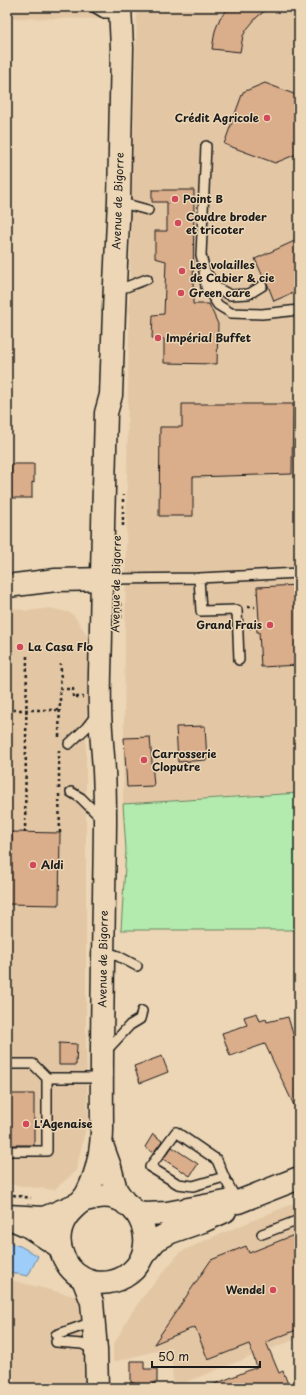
<svg xmlns="http://www.w3.org/2000/svg" width="306" height="1395" viewBox="0 0 306 1395" font-family="'Playpen Sans',sans-serif">
<rect width="100%" height="100%" fill="#ecd6b5"/>
<filter id="ink" filterUnits="userSpaceOnUse"><feTurbulence type="fractalNoise" baseFrequency=".025" numOctaves="2"/><feDisplacementMap in="SourceGraphic" scale="8" xChannelSelector="R" yChannelSelector="G"/><feConvolveMatrix kernelMatrix="1 2 1 2 8 2 1 2 1" color-interpolation-filters="sRGB"/></filter>
<g filter="url(#ink)">
<path fill="#e3c7a5" d="M7,7H104L103,19L7,18Z
M137,7H299V795L267,794L123,804L129,305Z
M7,607L27,611L50,608L71,613L76,618L89,639V690L86,716V1041L88,1118L76,1171L54,1190L7,1184Z
M299,1201V1338L173,1387L171,1347L113,1362V1346L131,1313L145,1294L180,1252L206,1240Z
M7,1279L86,1299L87,1388H7Z"/>
<path fill="#b3eaad" stroke="#688364" d="M299,793V930H121L126,850L123,804Z"/>
<path fill="#9ecdf9" stroke="#6a86a1" d="M7,1242L20,1246L38,1256L28,1276L7,1272Z"/>
<path fill="#daad8b" stroke="#1c1c1c" d="M230,7H270L257,17L247,29L243,36L240,52L212,49L215,31L220,18Z
M265,83L299,96V147L297,154L275,163L224,144L243,92Z
M152,190H194L193,304H209L218,324L217,364L164,363V339L152,338L153,315L164,314L166,261L155,258V231H167V202H152Z
M299,239V290L274,301L267,283L265,281L255,259Z
M182,404H293L292,474L193,477V516H159L160,427H182Z
M11,464H34V483L32,482V498H11Z
M299,585V665L261,667L259,632H257L256,621H259L257,587Z
M205,726L207,760L178,762L176,727Z
M150,737L154,786L127,787L124,738Z
M12,832L60,833L59,905L7,904V842H12Z
M257,1013L260,1021L266,1019L267,1022L288,1017L299,1054V1116L265,1044L230,1056L222,1033L247,1025L244,1017Z
M59,1043L77,1044L76,1065H59Z
M162,1056L168,1072L140,1083L134,1066Z
M7,1094H34V1145H7Z
M153,1134L162,1141L153,1153L145,1147Z
M172,1147L198,1164L190,1176L163,1159Z
M299,1233V1329L266,1342L279,1373L283,1371L288,1384L278,1388H205L257,1367L249,1344L208,1360L195,1327L154,1344L211,1260L246,1246L249,1253Z
M131,1361H144V1369H157V1382H154V1388H134V1383H131Z"/>
<g fill="none" stroke-linecap="round" stroke-linejoin="round">
<g stroke="#1c1c1c" stroke-width="12">
<path id="service" d="M94,7L104,13H120
M206,146L201,255L205,271L217,288L230,295L249,294L262,286
M120,200L126,204L148,210
M204,271L206,287L218,305L231,313L262,314L299,310
M115,284L126,287L147,279
M199,578L201,611L237,610L239,660
M110,579L199,578L299,573
M69,744L86,728L97,714
M71,792L81,798L103,820
M104,952L116,955L137,966
M105,1052L130,1025L140,1019L142,1011
M7,1064H33L47,1078H101
M7,1151H47V1078
M224,1177L193,1186L178,1184L150,1167L176,1132L217,1160L224,1177L237,1201
M262,1234L299,1220
M56,1335L93,1322
M56,1342L82,1344L88,1347L92,1354"/>
</g>
<g stroke="#1c1c1c" stroke-width="25">
<path id="tertiary" d="M7,586L56,580L110,579
M137,1213L145,1214L167,1213L226,1202H238L299,1178
M7,1216L44,1218L80,1203
M14,1220L28,1226L60,1247
M144,1254L156,1240L171,1232L203,1221L225,1211"/>
</g>
<g stroke="#1c1c1c" stroke-width="25">
<path id="secondary" d="M102,1145L110,1167L116,1190L126,1204
M82,1201C87,1200 93,1198 98,1197C143,1191 164,1254 124,1277C115,1282 104,1284 93,1282C66,1276 51,1244 65,1219C71,1208 83,1203 88,1191C97,1173 102,1149 102,1129C101,1027 104,926 105,824C105,807 105,789 104,771C103,750 100,728 100,707C99,680 101,654 101,627C102,556 104,484 106,413L111,395L115,284L119,200L122,48L120,7
M83,1279L92,1302L96,1350L97,1388"/>
</g>
<path stroke="#1c1c1c" stroke-width="2.5" stroke-dasharray="3 3" stroke-linecap="butt" d="M123,526V495
M248,607H255
M121,618V600
M249,628L257,627
M60,689H73V697H83
M7,710H59
M59,737L61,664
M59,789V750
M59,794L60,833
M25,833L27,653
M7,1194L31,1198"/>
<use href="#service" stroke="#ecd6b5" stroke-width="9"/>
<use href="#tertiary" stroke="#ecd6b5" stroke-width="22"/>
<use href="#secondary" stroke="#ecd6b5" stroke-width="22"/>
</g>
</g>
<g fill="#d1495b" stroke="#ecd6b5" stroke-width="1.5">
<circle cx="267" cy="118" r="4"/>
<circle cx="175" cy="199" r="4"/>
<circle cx="178" cy="223" r="4"/>
<circle cx="182" cy="271" r="4"/>
<circle cx="181" cy="293" r="4"/>
<circle cx="158" cy="338" r="4"/>
<circle cx="270" cy="625" r="4"/>
<circle cx="20" cy="647" r="4"/>
<circle cx="144" cy="760" r="4"/>
<circle cx="33" cy="865" r="4"/>
<circle cx="26" cy="1124" r="4"/>
<circle cx="273" cy="1290" r="4"/>
</g>
<g text-anchor="middle" stroke-width="3" stroke-linejoin="round" paint-order="stroke">
<g font-size="11" font-weight="bold" fill="#1c1c1c" stroke="#ecd6b5" text-anchor="start">
<text x="259" y="122" text-anchor="end">Crédit Agricole</text>
<text x="183" y="203">Point B</text>
<text x="186" y="221">Coudre broder<tspan x="186" dy="13">et tricoter</tspan></text>
<text x="190" y="269">Les volailles<tspan x="190" dy="13">de Cabier &amp; cie</tspan></text>
<text x="189" y="297">Green care</text>
<text x="166" y="342">Impérial Buffet</text>
<text x="262" y="629" text-anchor="end">Grand Frais</text>
<text x="28" y="651">La Casa Flo</text>
<text x="152" y="758">Carrosserie<tspan x="152" dy="13">Cloputre</tspan></text>
<text x="41" y="869">Aldi</text>
<text x="34" y="1128">L'Agenaise</text>
<text x="265" y="1294" text-anchor="end">Wendel</text>
</g>
<g font-size="11" fill="#1c1c1c" stroke="#ecd6b5">
<text transform="translate(118 201) rotate(-88)" y="4">Avenue de Bigorre</text>
<text transform="translate(116 584) rotate(-89)" y="4">Avenue de Bigorre</text>
<text transform="translate(103 959) rotate(-89)" y="4">Avenue de Bigorre</text>
</g>
</g>
<rect width="306" height="1395" fill="none" stroke="#ecd6b5" stroke-width="24"/>
<rect x="12" y="12" width="282" height="1371" fill="none" stroke="#1c1c1c" stroke-width="1.5" filter="url(#ink)"/>
<path d="M152 1361v6h108v-6" fill="none" stroke="#1c1c1c" stroke-width="2"/>
<text x="158" y="1361" font-size="12" fill="#1c1c1c" stroke="#ecd6b5" stroke-width="3" paint-order="stroke">50 m</text>
</svg>
